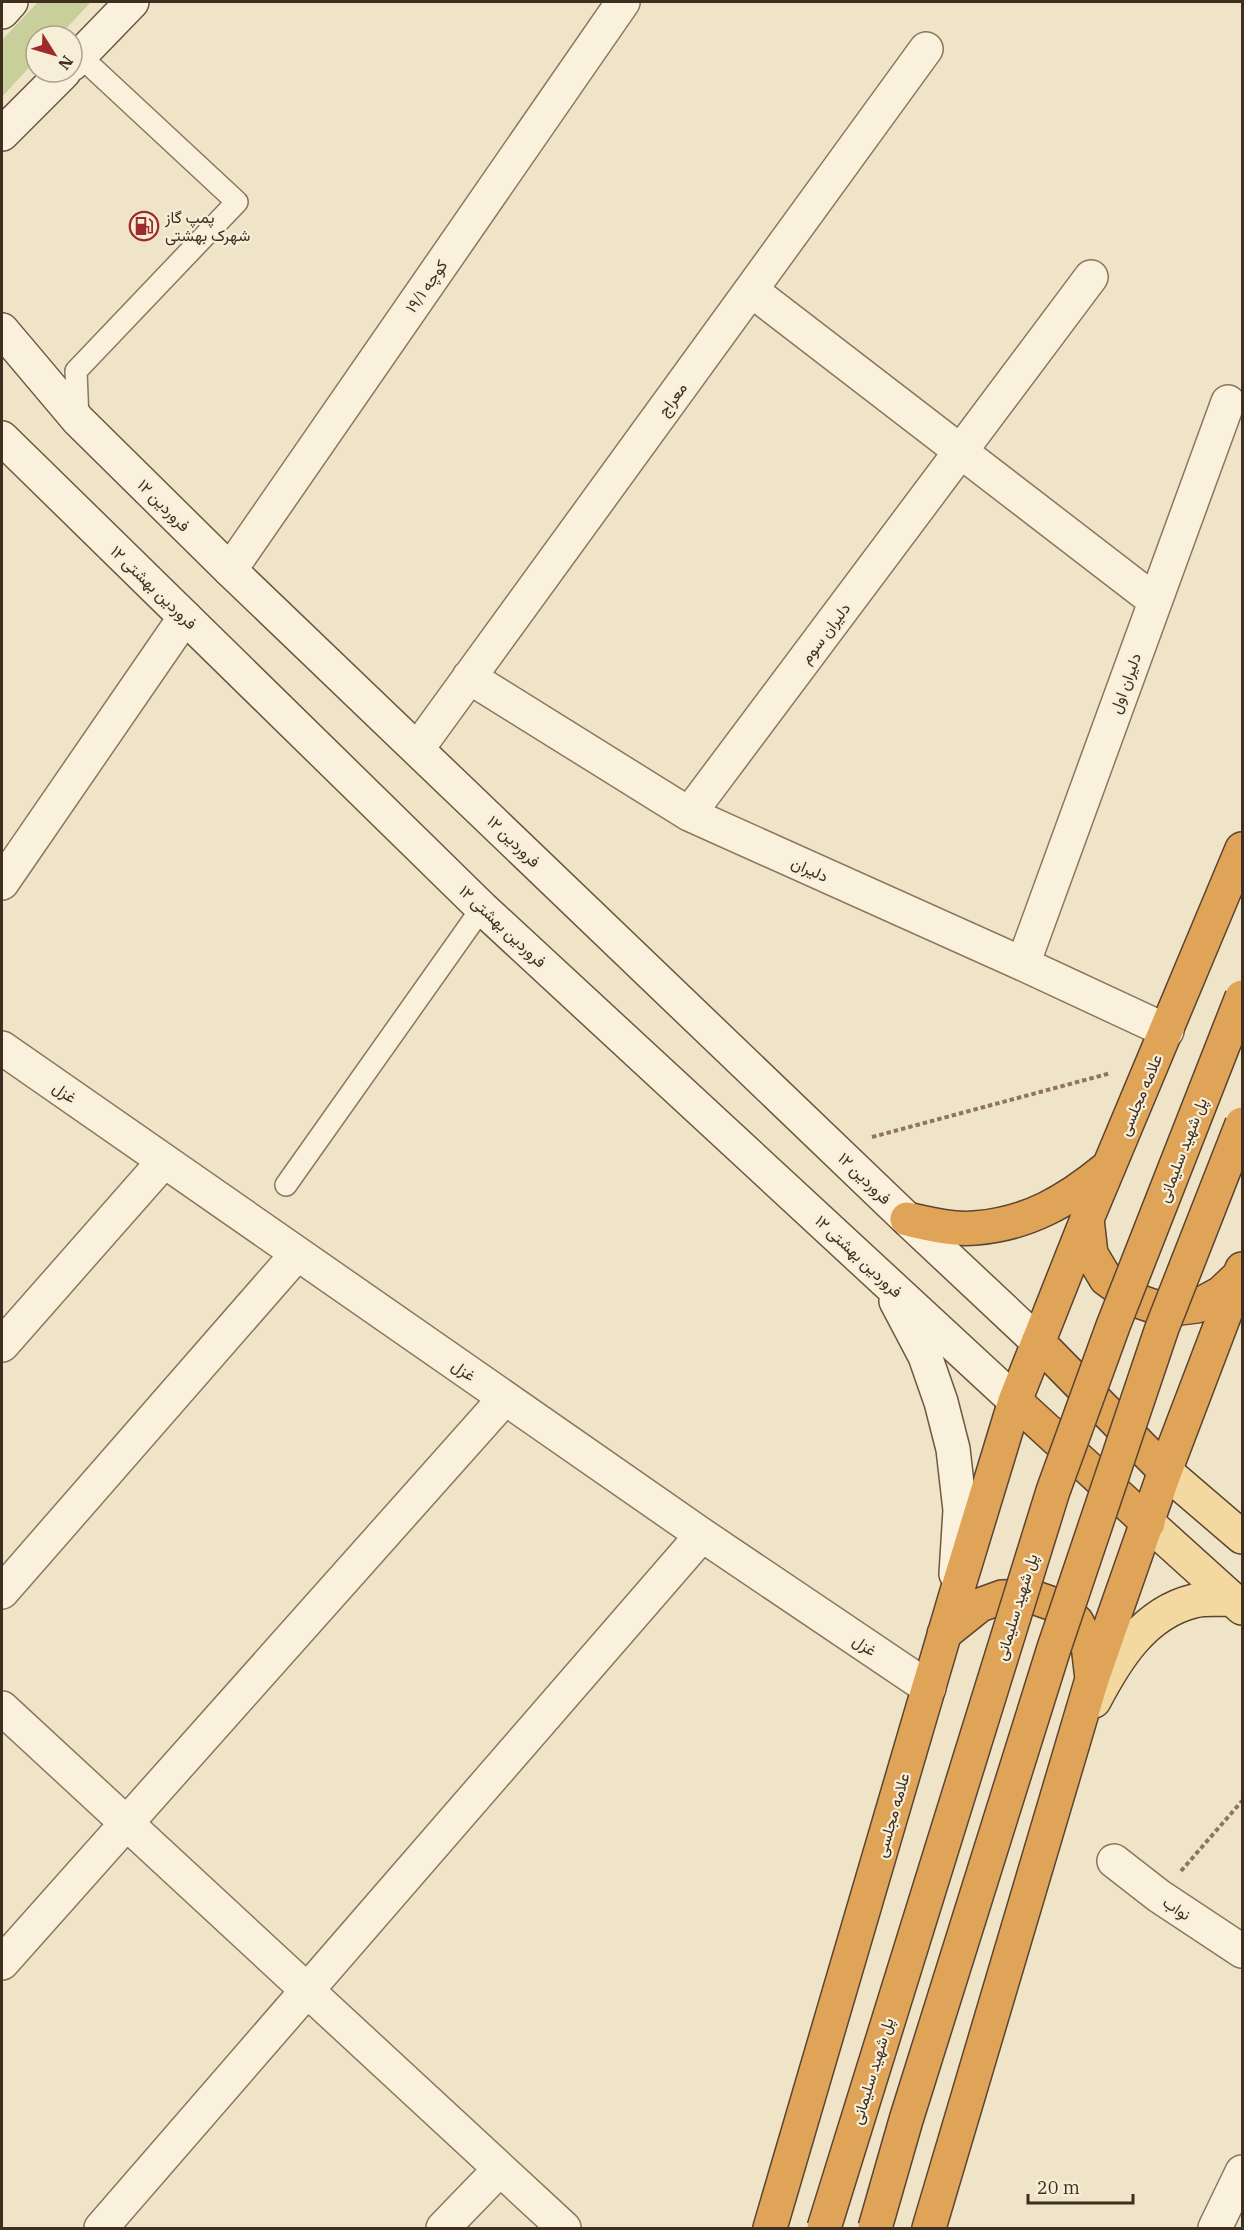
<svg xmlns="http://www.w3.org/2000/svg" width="1244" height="2230" viewBox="0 0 1244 2230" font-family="'IBM Plex Serif',Vazirmatn,serif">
<rect width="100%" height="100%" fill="#f0e4c8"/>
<path fill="#c9cf9b" d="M38,2H91L59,36H36V60L2,97V40Z"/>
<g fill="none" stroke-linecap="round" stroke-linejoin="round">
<g stroke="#8d765c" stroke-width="24">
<path id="lane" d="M78,420L76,371L237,202L80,56
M286,1185L482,908"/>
</g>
<g stroke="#8d765c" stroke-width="36">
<path id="street" d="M751,290L1155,601
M230,570L623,2
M469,677L689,814L1023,964L1167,1031
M418,748L926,49
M689,814L1091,277
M2,883L185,617
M1023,964L1228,402
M2,1048L702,1535L929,1688
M2,1345L164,1161
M2,1592L297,1254
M2,1708L564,2228
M1114,1861L1159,1896L1242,1951
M2,1963L505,1398
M101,2228L702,1535
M443,2228L500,2169
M1215,2228L1242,2172"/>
</g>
<g stroke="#6f573f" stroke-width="36">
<path id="secondary" d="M2,12L11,2
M72,64L132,2
M2,134L64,72
M2,330L78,420L230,570L907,1219L1038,1342
M2,438L482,908L1015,1401
M896,1301L925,1356L941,1402L953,1449L960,1510L956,1574"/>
</g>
<g stroke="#5b4430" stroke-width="36">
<path id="primary" d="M1165,1471L1242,1537
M1148,1523L1242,1608
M1094,1701C1116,1659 1144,1613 1194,1601C1205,1598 1219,1600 1231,1599"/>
</g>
<g stroke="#5b4430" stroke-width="36">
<path id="highway" d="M907,1219C929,1224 952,1230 975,1228C1028,1224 1067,1201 1107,1168
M1087,1219L1091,1254L1106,1279L1135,1300L1164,1310L1197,1306L1221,1293L1240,1275
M1038,1342L1165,1471
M1015,1401L1148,1523
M944,1634L980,1605L1002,1597L1030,1596L1053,1604L1077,1622L1088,1645L1092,1679
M770,2228L955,1598L1015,1401L1087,1219L1242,849
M929,2228L1092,1679L1165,1471L1242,1269"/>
</g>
<path stroke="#8d765c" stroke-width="4" stroke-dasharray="4.5 3" stroke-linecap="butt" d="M872,1137L1111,1073
M1181,1871L1242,1801"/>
<use href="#lane" stroke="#faf1dc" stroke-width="21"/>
<use href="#street" stroke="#faf1dc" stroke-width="33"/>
<use href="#secondary" stroke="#faf1dc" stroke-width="33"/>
<use href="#primary" stroke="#f3d9a0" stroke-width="33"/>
<use href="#highway" stroke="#e0a458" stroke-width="33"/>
<g stroke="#5b4430" stroke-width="36" stroke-linecap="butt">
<path id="highway-bridge" d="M824,2228L1053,1491L1113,1326L1242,997
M875,2228L906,2120L1054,1648L1162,1328L1242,1124"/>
</g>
<use href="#highway-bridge" stroke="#e0a458" stroke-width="33"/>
</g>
<defs>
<g id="fuel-ring" transform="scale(1.5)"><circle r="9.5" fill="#f7eed8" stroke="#9e2a2b" stroke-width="1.5"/><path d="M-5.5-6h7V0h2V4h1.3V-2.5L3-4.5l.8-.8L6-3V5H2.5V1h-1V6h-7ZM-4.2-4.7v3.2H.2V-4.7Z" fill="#9e2a2b"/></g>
</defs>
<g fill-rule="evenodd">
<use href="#fuel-ring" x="144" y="226"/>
</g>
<g text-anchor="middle" stroke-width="4.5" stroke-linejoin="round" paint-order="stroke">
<g font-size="16" fill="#3d2e20" stroke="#f7eed8" text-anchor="start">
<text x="165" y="223">پمپ گاز<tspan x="165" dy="18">شهرک بهشتی</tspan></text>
</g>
<g font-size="16" fill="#3d2e20" stroke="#f7eed8">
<text transform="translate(426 286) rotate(-55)" y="6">کوچه ۱۹/۱</text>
<text transform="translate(672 399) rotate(-54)" y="6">معراج</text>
<text transform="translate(164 505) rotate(45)" y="6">۱۲ فروردین</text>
<text transform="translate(154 587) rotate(44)" y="6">۱۲ فروردین بهشتی</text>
<text transform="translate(825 633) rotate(-53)" y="6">دلیران سوم</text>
<text transform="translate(1125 683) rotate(-70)" y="6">دلیران اول</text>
<text transform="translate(514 841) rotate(44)" y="6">۱۲ فروردین</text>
<text transform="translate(810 869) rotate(24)" y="6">دلیران</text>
<text transform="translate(503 926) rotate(43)" y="6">۱۲ فروردین بهشتی</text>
<text transform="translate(65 1092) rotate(35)" y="6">غزل</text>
<text transform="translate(1140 1095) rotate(-67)" y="6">علامه مجلسی</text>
<text transform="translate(1182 1150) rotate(-69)" y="6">پل شهید سلیمانی</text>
<text transform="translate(865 1178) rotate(44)" y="6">۱۲ فروردین</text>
<text transform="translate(859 1256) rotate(43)" y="6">۱۲ فروردین بهشتی</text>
<text transform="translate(464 1370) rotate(35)" y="6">غزل</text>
<text transform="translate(1016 1607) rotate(-73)" y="6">پل شهید سلیمانی</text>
<text transform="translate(865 1645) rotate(34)" y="6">غزل</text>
<text transform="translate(892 1815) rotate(-74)" y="6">علامه مجلسی</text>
<text transform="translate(1177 1908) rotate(33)" y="6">نواب</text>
<text transform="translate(872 2071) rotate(-73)" y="6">پل شهید سلیمانی</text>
</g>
</g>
<rect width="1244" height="2230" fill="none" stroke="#3d2e20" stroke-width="6"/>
<g transform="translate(54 54) rotate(127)"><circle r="28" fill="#f7eed8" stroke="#ada18e" stroke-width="1.5"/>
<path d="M0-4.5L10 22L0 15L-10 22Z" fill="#9e2a2b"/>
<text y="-9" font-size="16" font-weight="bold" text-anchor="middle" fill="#3d2e20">N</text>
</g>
<path d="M1028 2194v9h105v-9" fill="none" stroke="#3d2e20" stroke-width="3"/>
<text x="1037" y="2194" font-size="18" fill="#3d2e20" stroke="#f7eed8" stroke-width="4.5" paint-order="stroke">20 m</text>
</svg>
